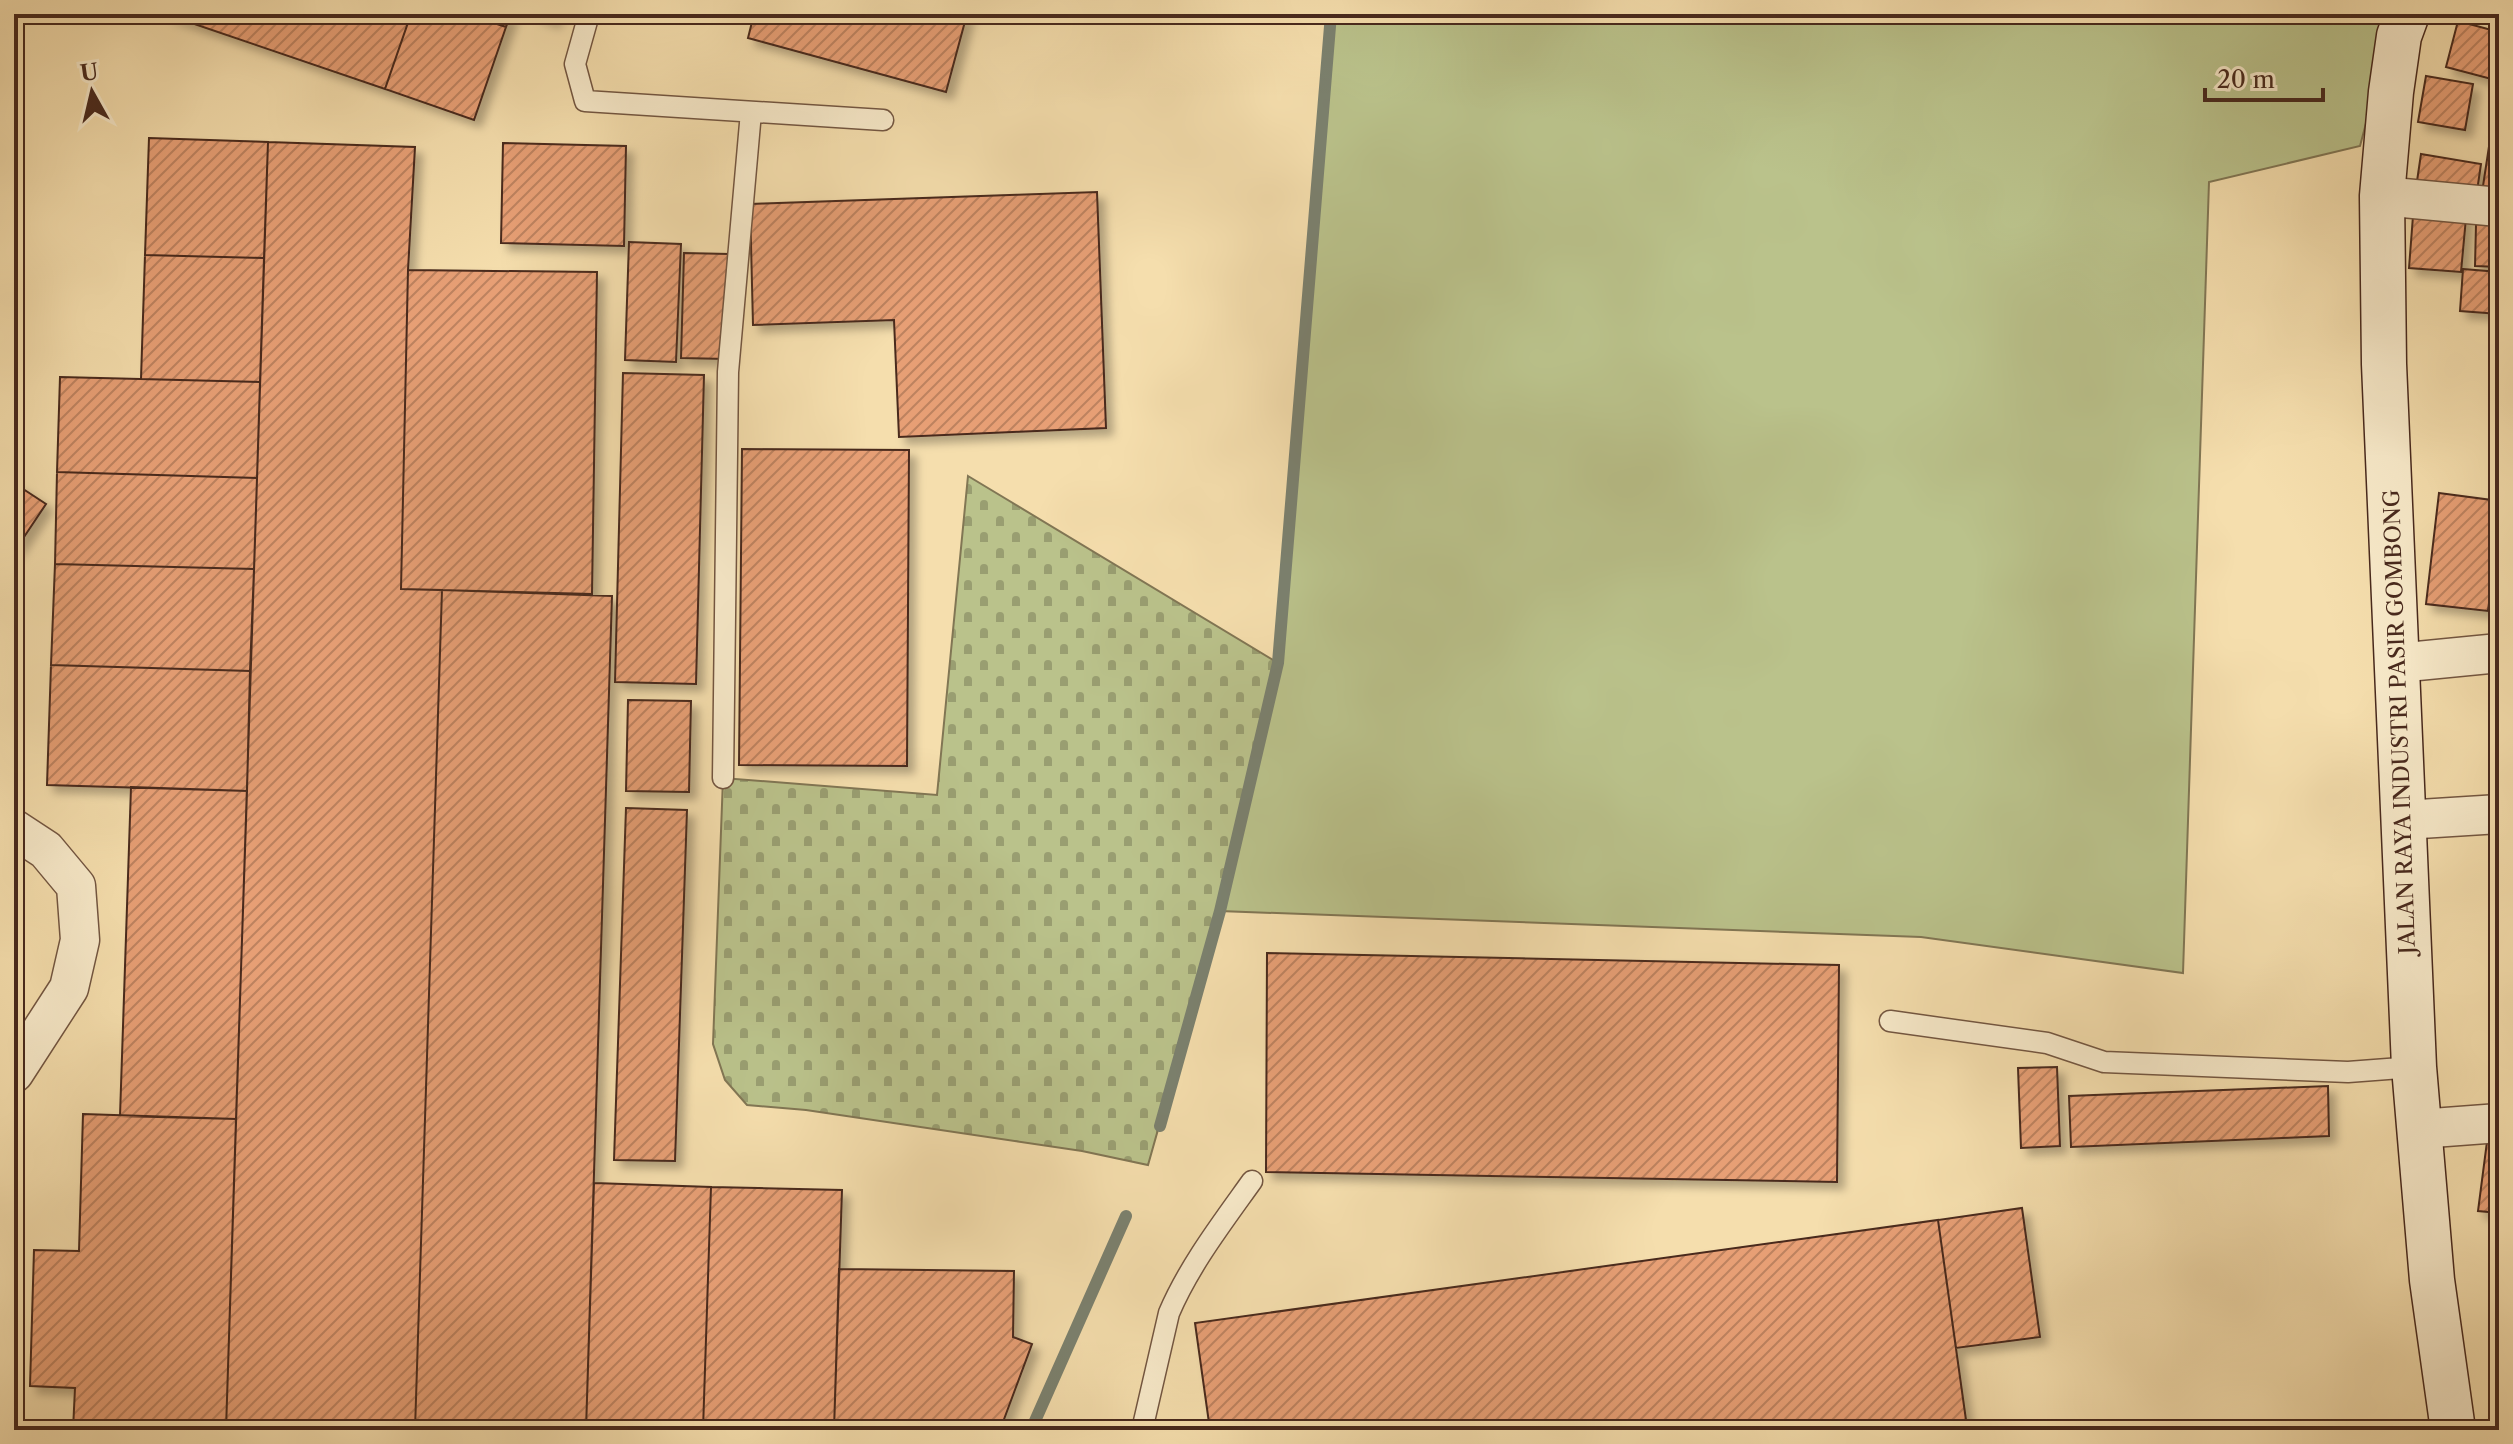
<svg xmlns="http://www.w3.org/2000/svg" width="2513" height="1444" viewBox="0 0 2513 1444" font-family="'Libre Caslon Text',serif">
<defs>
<pattern id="cemetery-stones" width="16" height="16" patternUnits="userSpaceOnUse" patternTransform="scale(2)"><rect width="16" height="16" fill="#bac28b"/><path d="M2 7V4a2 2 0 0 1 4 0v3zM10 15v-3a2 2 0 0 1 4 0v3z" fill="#999e71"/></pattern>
<pattern id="building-hatch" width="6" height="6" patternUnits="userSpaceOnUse" patternTransform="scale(2)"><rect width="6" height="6" fill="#e79f75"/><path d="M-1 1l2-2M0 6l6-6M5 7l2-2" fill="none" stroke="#bd825f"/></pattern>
<filter id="shadow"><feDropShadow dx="7" dy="7" stdDeviation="4" flood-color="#0004"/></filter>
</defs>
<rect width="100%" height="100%" fill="#f5dead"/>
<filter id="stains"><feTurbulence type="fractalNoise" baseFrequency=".0025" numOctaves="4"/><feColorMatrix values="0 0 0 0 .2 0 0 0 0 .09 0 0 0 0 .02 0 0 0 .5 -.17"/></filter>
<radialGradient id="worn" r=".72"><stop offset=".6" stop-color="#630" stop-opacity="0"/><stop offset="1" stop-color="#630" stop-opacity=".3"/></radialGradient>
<path fill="#bac28b" stroke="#817654" stroke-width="2" d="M1331,14H2395L2360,146L2209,182L2183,973L1921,937L1220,911L1278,663Z"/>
<path fill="url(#cemetery-stones)" stroke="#817654" stroke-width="2" d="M968,476L1278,663L1220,910L1148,1165L1082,1151L806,1110L747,1105L725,1080L713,1044L723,778L937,795Z"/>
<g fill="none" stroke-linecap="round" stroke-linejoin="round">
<path stroke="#7b816f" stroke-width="12" d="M1160,1126L1220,911L1278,663L1331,14
M1031,1430L1126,1216"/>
</g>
<path fill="url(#building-hatch)" stroke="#48291d" stroke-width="2" filter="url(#shadow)" d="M165,14H411L385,89Z
M411,14H467L506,27L474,120L385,89Z
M467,14H511L506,27Z
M533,14H556L553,21Z
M754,14H967L946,92L748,38Z
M2458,21L2499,32V81L2446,67Z
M2426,76L2473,84L2465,130L2418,122Z
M149,138L268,142L264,258L145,255Z
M2490,140L2499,142V202L2481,199Z
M268,142L415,147L408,270L401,589L442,590L415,1430H226Z
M503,143L626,146L624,246L501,243Z
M2421,154L2481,164L2476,198L2416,188Z
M1097,192L1106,428L899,437L894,320L753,325L750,204Z
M2414,203L2467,207L2461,272L2409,268Z
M2476,224L2499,225V267L2475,266Z
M629,242L681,244L676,362L625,360Z
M684,253L729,254L727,359L681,358Z
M145,255L264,258L260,382L141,379Z
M2463,269L2499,272V314L2460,311Z
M408,270L597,272L592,594L401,589Z
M623,373L704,375L696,684L615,682Z
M60,377L260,382L257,478L57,472Z
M742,449L909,450L907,766L739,765Z
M57,472L257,478L254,569L55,564Z
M14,483L46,504L14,552Z
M2439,493L2499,501V525L2488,611L2426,604Z
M55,564L254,569L250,671L51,665Z
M442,590L612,596L586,1430H415Z
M51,665L250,671L247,791L47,785Z
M628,700L691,701L689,792L626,791Z
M131,787L247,791L236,1119L120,1116Z
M626,808L687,810L675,1161L614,1160Z
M1267,953L1839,965L1837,1182L1266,1172Z
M2057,1067L2060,1146L2021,1148L2018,1068Z
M2328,1086L2329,1136L2071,1147L2069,1096Z
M83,1114L236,1119L226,1430H73L75,1388L30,1386L34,1250L79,1251Z
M2489,1126L2499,1127V1213L2478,1211Z
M594,1183L711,1187L703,1430H586Z
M711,1187L842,1190L834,1430H703Z
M2022,1208L2040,1337L1956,1348L1938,1220Z
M1938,1220L1966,1420L1894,1430H1210L1195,1323Z
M839,1269L1014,1271L1013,1337L1032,1344L1000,1430H834Z"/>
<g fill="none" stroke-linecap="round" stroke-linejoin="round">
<g stroke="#735641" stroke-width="23">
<path id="lane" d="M589,14L575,64L585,101L883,120
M723,778L728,372L751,112
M1890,1021L2047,1043L2104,1062L2348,1072L2414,1067
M1142,1430L1169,1313C1189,1266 1222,1223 1252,1181"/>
</g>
<g stroke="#735641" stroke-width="41">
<path id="street" d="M2382,196L2499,207
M2397,663L2499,653
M2404,820L2499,814
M14,829L46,850L76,886L80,940L69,988L14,1073
M2419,1129L2499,1123"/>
</g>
<g stroke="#48291d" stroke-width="47">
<path id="secondary" d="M2407,14L2399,36L2391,92L2382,196L2384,364L2414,1067L2432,1280L2453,1430"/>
</g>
<use href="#lane" stroke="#f8eaca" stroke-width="20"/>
<use href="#street" stroke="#f8eaca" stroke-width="38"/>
<use href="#secondary" stroke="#f8eaca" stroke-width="44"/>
</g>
<g text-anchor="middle" stroke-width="8" stroke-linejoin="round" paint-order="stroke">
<g font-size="22" fill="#48291d" stroke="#f8eaca">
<text transform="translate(2399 722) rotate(-92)" y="8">JALAN RAYA INDUSTRI PASIR GOMBONG</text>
</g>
</g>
<rect width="2513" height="1444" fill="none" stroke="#f5dead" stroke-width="48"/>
<rect x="16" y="16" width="2481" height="1412" fill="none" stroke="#48291d" stroke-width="4"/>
<rect x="24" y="24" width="2465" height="1396" fill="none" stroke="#48291d" stroke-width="2"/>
<g transform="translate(92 92) rotate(352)" stroke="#f8eaca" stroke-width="6" paint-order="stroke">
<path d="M0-6L14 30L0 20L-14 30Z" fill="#48291d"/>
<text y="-12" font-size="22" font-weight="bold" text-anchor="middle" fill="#48291d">U</text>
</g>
<path d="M2205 88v12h118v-12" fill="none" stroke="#48291d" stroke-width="4"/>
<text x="2217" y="88" font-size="24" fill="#48291d" stroke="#f8eaca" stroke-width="6" paint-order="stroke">20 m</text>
<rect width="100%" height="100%" filter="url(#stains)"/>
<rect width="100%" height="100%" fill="url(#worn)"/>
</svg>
